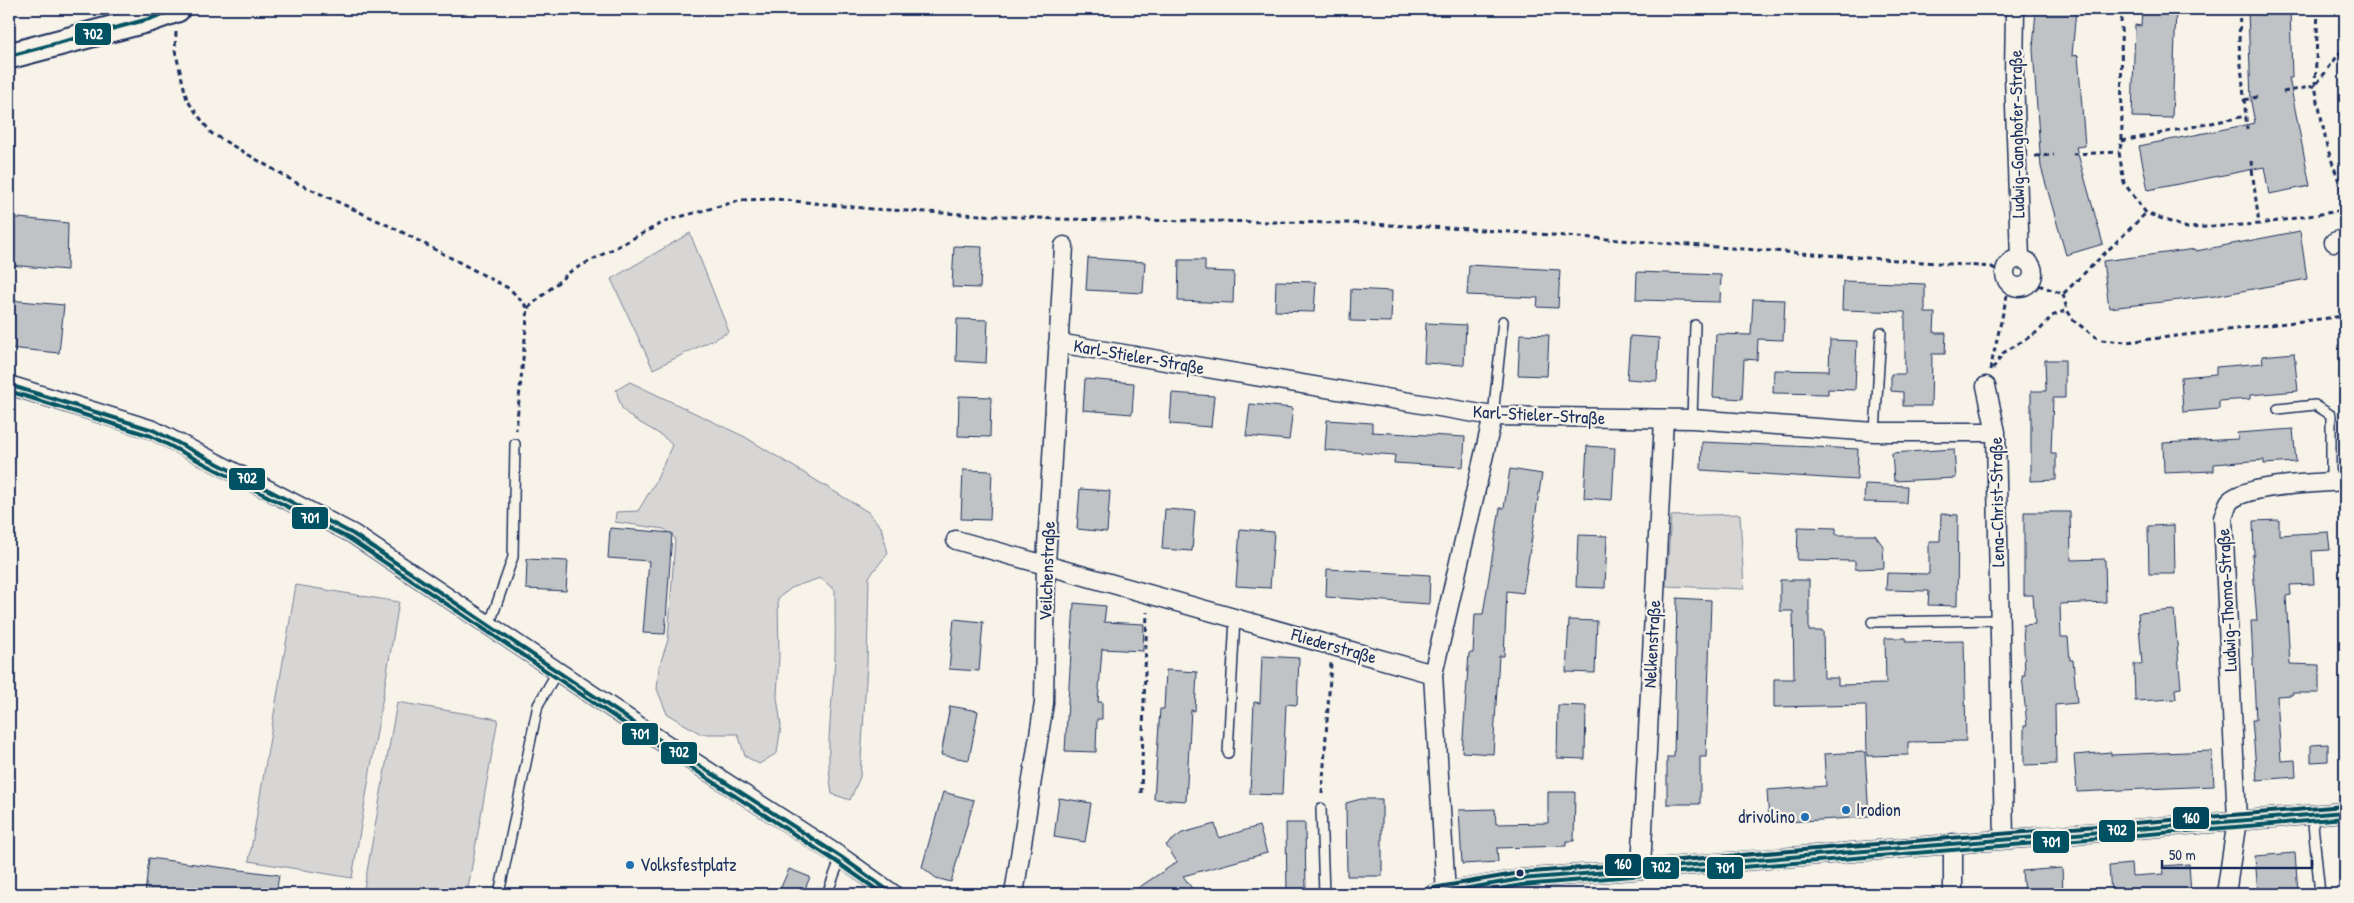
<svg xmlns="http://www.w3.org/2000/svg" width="2354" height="903" viewBox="0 0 2354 903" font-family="'Patrick Hand',sans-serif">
<rect width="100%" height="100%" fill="#f7f3e8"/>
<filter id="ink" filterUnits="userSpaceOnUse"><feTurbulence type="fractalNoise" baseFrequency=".02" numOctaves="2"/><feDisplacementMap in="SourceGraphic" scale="10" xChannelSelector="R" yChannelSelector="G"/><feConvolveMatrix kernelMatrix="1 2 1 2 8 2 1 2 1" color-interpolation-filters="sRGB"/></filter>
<g filter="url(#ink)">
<path fill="#d7d6d4" stroke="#798299" d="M690,233L729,332L653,369L611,279Z
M630,382L745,437L868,512L881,527L888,553L869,577L867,664L860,777L850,800L832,794C825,754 831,715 834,675C836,647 835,618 835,590L820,578L793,587L778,598L779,656L777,697L781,726L777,753L759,764L745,756L738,734H701L667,714L657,689L659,667L668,640L675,538L664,529L615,522L616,512L638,511L656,481L672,445C659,429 632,423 622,408C619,403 618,395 616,390Z
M1740,514L1744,589L1666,586L1671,516Z
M296,585L399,602L352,878L249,861Z
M397,702L498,719L467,894H363Z"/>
<path fill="#c0c3c5" stroke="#1b2f5e" d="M2036,9H2076L2072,56L2078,55L2085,146L2076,147L2103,244L2066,255L2041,167L2033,49Z
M2142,9H2176L2172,118L2132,117L2135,25L2141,26Z
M2248,9H2290L2292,78H2289L2310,186L2269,194L2264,167L2148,190L2139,146L2255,123L2251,102Z
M9,217L68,223L67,270L9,265Z
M2300,231L2307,279L2215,296L2109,308L2103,261L2196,249V251Z
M954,246L982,247L980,288L952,287Z
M1088,258L1145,262L1143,293L1086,290Z
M1179,260H1205V271L1234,272L1233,303L1178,301Z
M1469,265L1560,270L1558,308L1537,307L1538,298L1467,295Z
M1637,272L1721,275L1720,302L1636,300Z
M1276,281L1316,282L1314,312L1275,311Z
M1843,281L1925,284V313H1935L1934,333H1946L1945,354H1932L1931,406H1903V392L1891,391V374H1905V312L1842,310Z
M1351,289L1392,291L1391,322L1350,321Z
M1753,299L1785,300L1783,340L1758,339L1757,360L1744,359L1742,399L1713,397L1716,334L1751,335Z
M9,300L64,305L59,353L9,348Z
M957,319L988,320L986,363L956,361Z
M1426,323L1466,325L1464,365L1424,363Z
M1520,334L1549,335L1547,376L1518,375Z
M1630,336L1659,338L1657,381L1627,379Z
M1830,340L1857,341L1855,390L1828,389V394L1773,393L1774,370L1829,371Z
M2294,353L2298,391L2250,395V399L2219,401V409L2183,412L2181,377L2216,374V367L2263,363L2262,356Z
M2045,360H2065V398H2053L2051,454H2056V480L2031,481V391H2046Z
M1085,379L1134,383L1132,414L1083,410Z
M1172,393L1214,396L1211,427L1170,424Z
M959,396L991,397L990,437L958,436Z
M1250,404L1293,408L1289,440L1246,436Z
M1327,420L1372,423V432L1465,437L1463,467L1394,463L1395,455L1325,450Z
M2293,429L2296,462L2264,464V460L2214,464V471L2164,473L2163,443L2238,439L2237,433Z
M1702,442L1858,449L1857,480L1701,470Z
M1587,446L1615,448L1612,500L1584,498Z
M1954,449L1956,478L1894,481L1892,453Z
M1510,469L1542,474L1523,593L1507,591L1504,656H1499L1493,754L1462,752L1469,653H1473L1475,614H1483L1500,508H1504Z
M963,470L992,471L990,520L961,519Z
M1865,484L1907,486L1906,503L1864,502Z
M1080,489L1110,491L1107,532L1077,529Z
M1165,509L1195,511L1192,551L1162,549Z
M2024,512H2070L2071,560L2105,559L2106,602L2060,604L2061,637H2068L2070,660H2073L2077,703L2055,705L2056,764L2024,765V726H2027L2022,675H2025L2023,625L2035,624L2033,595H2024Z
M1941,514L1958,515L1957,606L1928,605L1929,591L1886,590L1887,573L1929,574V541H1940Z
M2279,520V535L2328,532L2330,550L2312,551L2314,584L2290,585L2291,595L2286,596L2290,664L2319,665V693H2292V695L2277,696L2281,761L2295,760L2296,777L2257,780L2252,720H2256L2251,621H2257L2252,555H2254L2253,521Z
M2174,525L2175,574H2149L2148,526Z
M1798,527L1836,528V535H1875L1883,546L1884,568L1855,569V561L1797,560Z
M610,528L672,533L665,634L643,633L649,561L608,558Z
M1240,529L1274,532L1270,588L1236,586Z
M1578,535L1607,536L1605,588L1576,587Z
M527,559L568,561L566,591L526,589Z
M1327,569L1430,575L1429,604L1326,597Z
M1780,580H1809V631H1823L1824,678H1838V685L1886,684L1885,638H1906V642L1964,641L1966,741L1908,742V755L1867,756L1866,705L1774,707V679H1794L1793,611H1780Z
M1677,598L1711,600L1706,757H1700V804H1667V757H1674Z
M1074,603L1106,606L1104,622L1144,624L1143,651L1102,649L1098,702H1102V719H1097L1096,752L1065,751Z
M2174,610L2181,688L2175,689L2176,699L2135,701L2134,664H2142L2138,613Z
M954,619L983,622L979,671L949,669Z
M1569,620L1597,621L1595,673L1566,672Z
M1262,656L1299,658L1297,705L1286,704L1282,795L1250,794L1254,702L1260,703Z
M1166,670L1197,672L1195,711L1191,710L1186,801L1154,799L1160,709H1164Z
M1558,705L1586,706L1585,759L1557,758Z
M950,706L978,711L969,760L941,755Z
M2328,744V761L2311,762V745Z
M2212,751L2214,786L2077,792L2074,755L2111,752V755Z
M1865,752L1869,817L1769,823L1767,790L1826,786L1824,754Z
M943,792L974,800L951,882L936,878L922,867Z
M1548,792H1575L1574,841H1566V846L1497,848L1498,862L1462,864L1459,810L1495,809L1496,824L1548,823Z
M1059,798L1091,803L1085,842L1054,837Z
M1361,799H1382V876H1347L1346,803Z
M1286,823H1305L1306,894H1287Z
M1215,824L1219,838L1259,826L1267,853L1183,876L1196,894H1129L1177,862L1166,845L1182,833Z
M2295,853L2298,892L2258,894L2255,856Z
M149,858L279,875L276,894H145Z
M2131,864L2132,876L2164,874L2163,866L2189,864L2191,894H2111L2109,866Z
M2062,868L2063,894H2024L2022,871Z
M789,869L810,877L803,894H778Z"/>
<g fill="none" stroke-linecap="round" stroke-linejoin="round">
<g stroke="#1b2f5e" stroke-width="12">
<path id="lane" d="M2278,409L2315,405L2331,415V482
M1493,416L1503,321
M1692,419L1695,325
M1875,432L1881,332
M1872,622L2000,620
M489,626L513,557L515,444
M1228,753L1235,617
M1321,808L1324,894
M2312,814L2320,894
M499,894L538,705L557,672
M827,894L841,857"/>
</g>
<g stroke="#1b2f5e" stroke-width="21">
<path id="street" d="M2015,9L2014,75L2020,259
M2334,242L2345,238
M2005 273a14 14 0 1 1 28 0a14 14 0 1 1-28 0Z
M1058,343L1493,416L1692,419L1875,432H1996
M9,385L153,430L353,534L658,739L841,857L893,894
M1986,386L1996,432L2004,839
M956,540L1433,674
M1641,868L1664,419
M1014,894L1044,703L1046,564L1064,246
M1434,894L1521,879L2345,812
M1446,894L1433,674L1493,416
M1953,894V843
M2226,894L2237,820L2223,518C2225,513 2227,504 2230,501C2247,484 2321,483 2345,481"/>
</g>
<g stroke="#1b2f5e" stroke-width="29">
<path id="secondary" d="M9,56L149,19L177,9"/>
</g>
<path stroke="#1b2f5e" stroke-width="3" stroke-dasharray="5 4" stroke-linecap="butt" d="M2121,9L2122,141L2119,152L2124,183L2146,213L2187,228L2259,224L2345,210
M2240,9L2239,43L2247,129
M2318,9L2315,86L2327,147L2345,199
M176,32L175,50L187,100L211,133L295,182L398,230L510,289L528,308L516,430
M2283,92L2315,86L2345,46
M2244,100L2257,97
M2122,141L2246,116
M2073,154L2119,152
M2035,156L2054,155
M2251,161L2259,224
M2030,282L2063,294L2146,213
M2063,294L2067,310L2074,321L2100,340L2126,342L2345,316
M528,308L571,271L668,220L742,200L775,199L873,209L1055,219L1349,223L1469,229L1992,267L2007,277
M1993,369L2003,353L2039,331L2052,316L2067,310
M1990,370L2010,282
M1141,793L1147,612
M1322,794L1331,663"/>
<use href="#lane" stroke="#f7f3e8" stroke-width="9"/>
<use href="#street" stroke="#f7f3e8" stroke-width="18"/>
<use href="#secondary" stroke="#f7f3e8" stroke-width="25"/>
<g stroke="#f7f3e8" stroke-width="8">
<path id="bus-1" d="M9,56L149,19L177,9
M9,385L153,430L353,534L658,739L841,857L893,894
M1434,894L1521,879L2345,812"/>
</g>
<g stroke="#f7f3e8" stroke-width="8">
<path id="bus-2" d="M9,391L151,436L350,539L655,744L837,862L883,894
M1469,894L1522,885L2345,818"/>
</g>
<g stroke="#f7f3e8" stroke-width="8">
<path id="bus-3" d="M1433,888L1520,873L2344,806"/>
</g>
<use href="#bus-1" stroke="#005262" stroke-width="4"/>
<use href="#bus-2" stroke="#005262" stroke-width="4"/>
<use href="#bus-3" stroke="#00465a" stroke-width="4"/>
</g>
</g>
<g fill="#1f6fb2" stroke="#f7f3e8" stroke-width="2">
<circle cx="1846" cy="810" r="5"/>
<circle cx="1805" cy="817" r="5"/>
<circle cx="630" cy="865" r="5"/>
</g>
<circle fill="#1b2f5e" stroke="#f7f3e8" stroke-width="2" cx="1520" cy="873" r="4.5"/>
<g text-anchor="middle" stroke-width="4.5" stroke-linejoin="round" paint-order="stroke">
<g font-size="18" fill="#1b2f5e" stroke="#f7f3e8">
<text transform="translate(2017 134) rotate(-91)" y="6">Ludwig-Ganghofer-Straße</text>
<text transform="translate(1139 357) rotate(10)" y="6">Karl-Stieler-Straße</text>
<text transform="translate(1539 415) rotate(3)" y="6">Karl-Stieler-Straße</text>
<text transform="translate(1997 502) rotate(-91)" y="6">Lena-Christ-Straße</text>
<text transform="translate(1047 571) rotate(-88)" y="6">Veilchenstraße</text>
<text transform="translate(2227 600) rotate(-93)" y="6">Ludwig-Thoma-Straße</text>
<text transform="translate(1652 644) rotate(-87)" y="6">Nelkenstraße</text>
<text transform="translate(1334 646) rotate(16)" y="6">Fliederstraße</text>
</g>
<g font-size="18" fill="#1b2f5e" stroke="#f7f3e8" text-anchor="start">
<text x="1856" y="816">Irodion</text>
<text x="1795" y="823" text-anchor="end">drivolino</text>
<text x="640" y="871">Volksfestplatz</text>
</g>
</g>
<g stroke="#f7f3e8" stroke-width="2">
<rect x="74" y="22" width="38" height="24" rx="5" fill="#005262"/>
<rect x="228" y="467" width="38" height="24" rx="5" fill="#005262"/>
<rect x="291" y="506" width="38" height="24" rx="5" fill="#005262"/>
<rect x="621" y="722" width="38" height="24" rx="5" fill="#005262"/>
<rect x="660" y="741" width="38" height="24" rx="5" fill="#005262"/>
<rect x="2172" y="806" width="38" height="24" rx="5" fill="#00465a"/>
<rect x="2098" y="819" width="38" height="24" rx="5" fill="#005262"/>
<rect x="2032" y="830" width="38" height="24" rx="5" fill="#005262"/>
<rect x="1604" y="853" width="38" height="24" rx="5" fill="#00465a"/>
<rect x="1642" y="856" width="38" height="24" rx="5" fill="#005262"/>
<rect x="1706" y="856" width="38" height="24" rx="5" fill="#005262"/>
</g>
<g font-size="14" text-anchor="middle" font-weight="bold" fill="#fff">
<text x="93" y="39">702</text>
<text x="247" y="483">702</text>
<text x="310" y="523">701</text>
<text x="640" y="739">701</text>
<text x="679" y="757">702</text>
<text x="2191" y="823">160</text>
<text x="2117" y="835">702</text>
<text x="2051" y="847">701</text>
<text x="1623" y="869">160</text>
<text x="1661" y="872">702</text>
<text x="1725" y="873">701</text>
</g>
<rect width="2354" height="903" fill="none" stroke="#f7f3e8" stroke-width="30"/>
<rect x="15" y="15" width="2324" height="873" fill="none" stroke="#1b2f5e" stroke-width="2" filter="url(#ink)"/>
<path d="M2162 860v8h150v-8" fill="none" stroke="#1b2f5e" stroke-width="2.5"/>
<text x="2169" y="860" font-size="15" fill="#1b2f5e" stroke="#f7f3e8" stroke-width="4" paint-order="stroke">50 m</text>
</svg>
